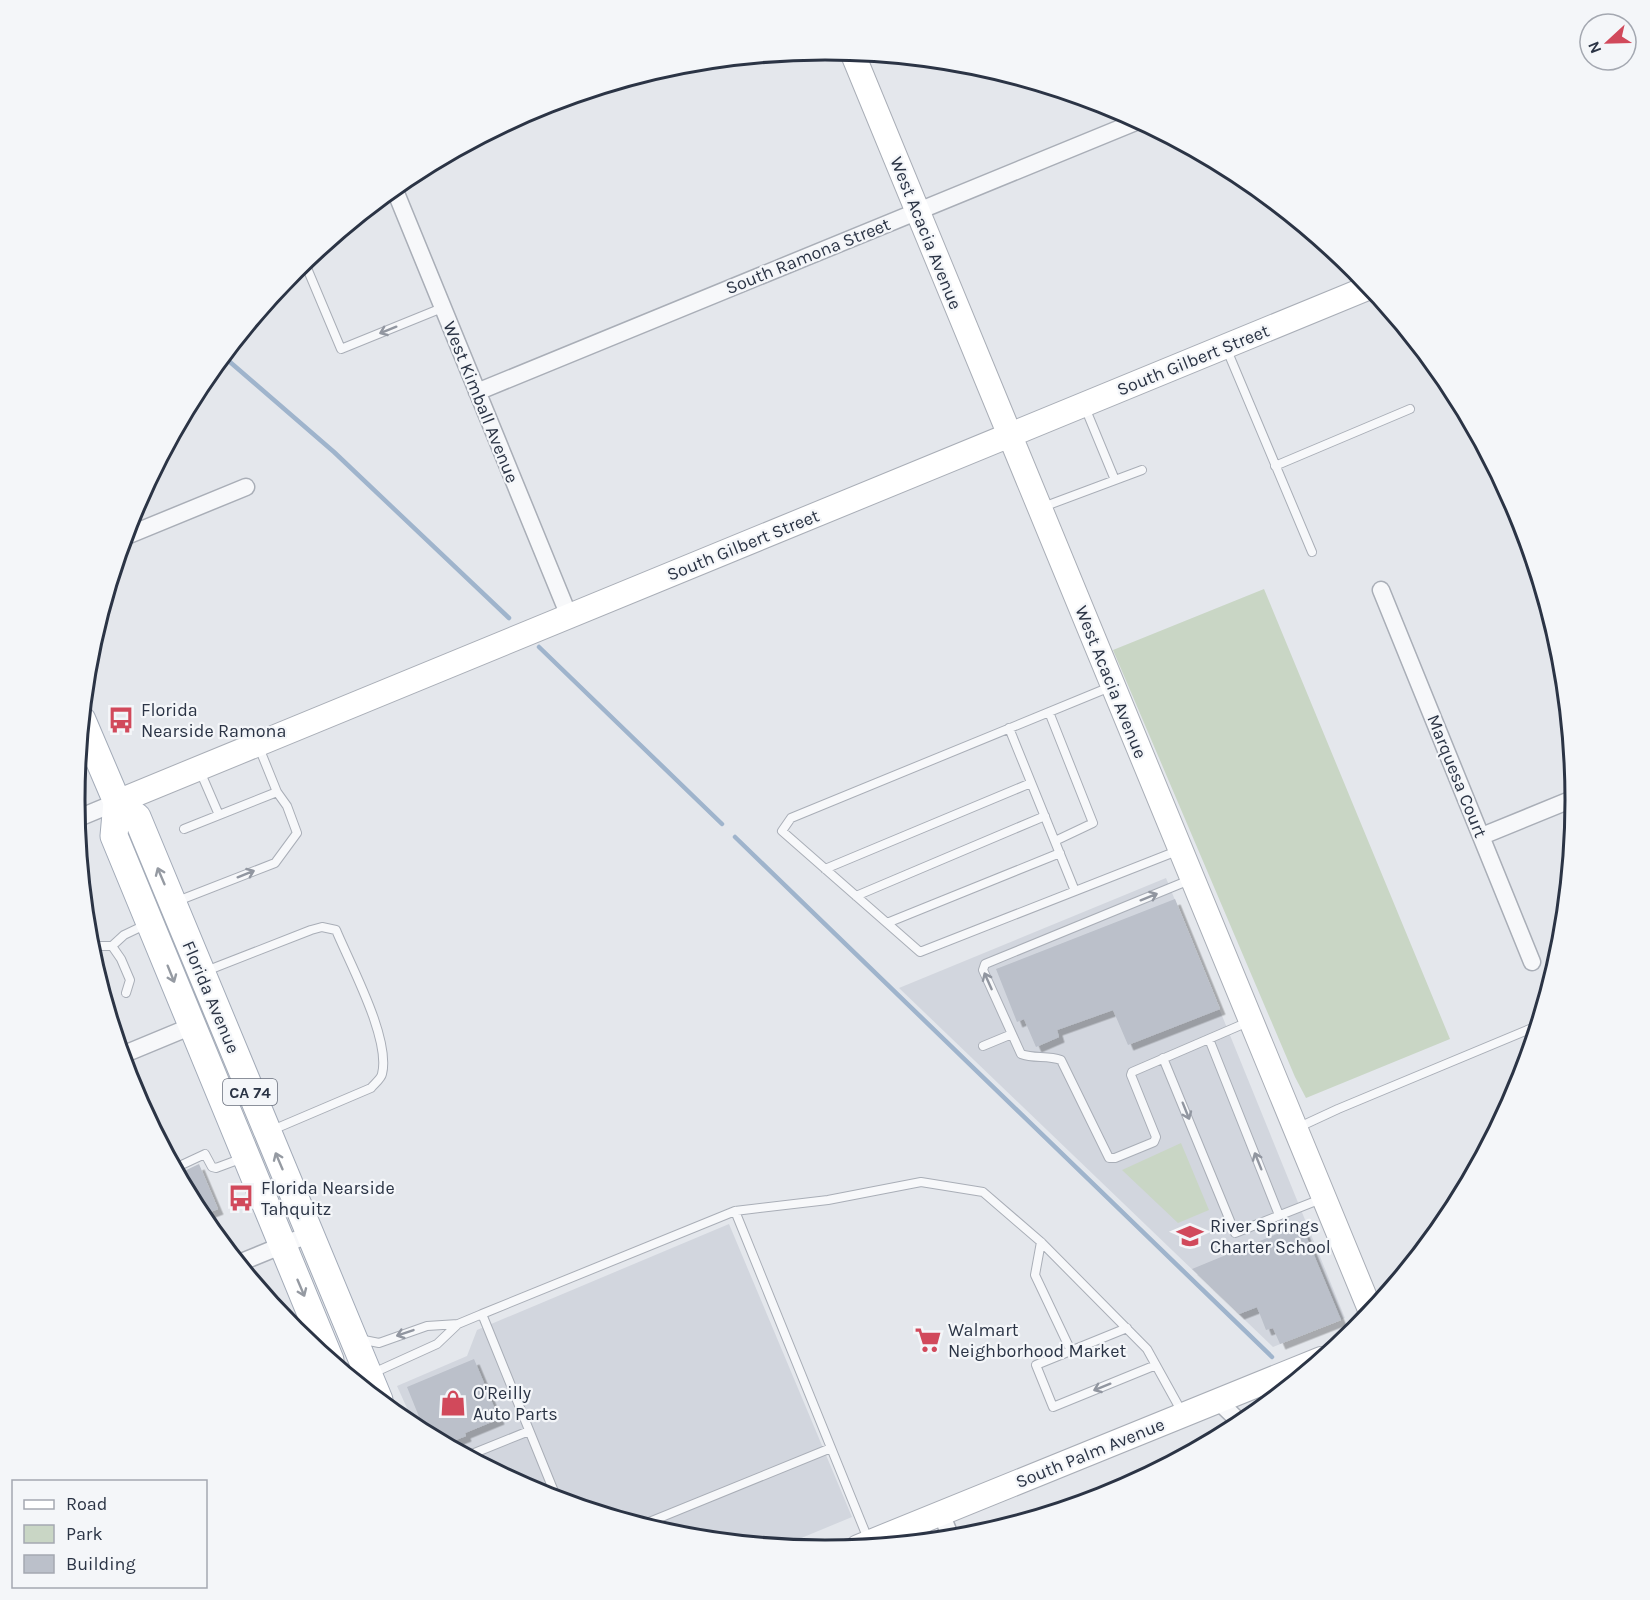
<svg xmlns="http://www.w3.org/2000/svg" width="1650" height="1600" viewBox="0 0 1650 1600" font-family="Karla,sans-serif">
<defs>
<filter id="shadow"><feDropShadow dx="5.5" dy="5.5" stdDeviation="0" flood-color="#0004"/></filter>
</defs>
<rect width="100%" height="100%" fill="#e4e7ec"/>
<path fill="#d2d6de" d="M1166,878L1345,1318L1273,1347L899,988Z
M729,1224L852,1517L782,1546L678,1536L537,1493L416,1428L397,1386L467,1356L477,1330Z"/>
<path fill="#c9d6c5" d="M1264,589L1450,1039L1306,1098L1295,1077L1113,650Z
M1181,1143L1209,1210L1178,1223L1122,1170Z"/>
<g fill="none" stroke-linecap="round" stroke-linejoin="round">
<path stroke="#9fb4cc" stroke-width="4.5" d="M223,356L334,452L509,618
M539,647L722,824
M735,837L1272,1357"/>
</g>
<path fill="#bbc0ca" filter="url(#shadow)" d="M1175,899L1220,1009L1128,1045L1113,1010L1057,1030L1059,1037L1036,1047L1024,1019L1017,1022L996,969Z
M199,1164L218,1209L200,1216L178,1174Z
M1301,1224L1341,1320L1280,1344L1273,1328L1266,1330L1257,1307L1239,1314L1192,1269Z
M474,1359L499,1419L465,1433L466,1436L446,1444L426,1434L407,1387Z"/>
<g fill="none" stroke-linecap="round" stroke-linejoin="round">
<g stroke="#a9aeb7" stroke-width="10">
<path id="lane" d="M304,261L341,349L442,308
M1227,350L1312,552
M1084,405L1115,480
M1275,466L1410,409
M1043,507L1142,470
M1110,687L791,818L782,831L920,952L1177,851
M1049,712L1093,823L1055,841
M1009,728L1075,891
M200,771L219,815
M184,829L277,792L258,745
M825,869L1031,783
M1192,879L985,964L983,970L1021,1054C1034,1059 1047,1055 1061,1060L1109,1158H1115L1154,1142L1156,1137L1131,1075L1132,1072L1248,1022
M856,896L1045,816
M175,902L275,863L297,833L287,806L277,792
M887,923L1060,853
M112,946L124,935L147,924
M90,949L96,946H112L121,959L130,980L126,993
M206,971L311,930L322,927L336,930C350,964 391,1039 382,1074C381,1079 374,1084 371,1088L270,1131
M1209,1039L1279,1215
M983,1046L1012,1034
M1163,1058L1235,1233L1321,1199
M1297,1128L1338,1109L1537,1026
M175,1168L205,1154L212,1167L216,1168L243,1158
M735,1211L828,1200L921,1182L983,1192L1041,1242L1147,1349L1183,1414
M1041,1242L1035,1275L1071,1351
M1127,1328L1036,1365L1053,1407L1156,1365
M300,1336L314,1330
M359,1339L379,1343L427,1326L458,1324L482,1314
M371,1374L437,1344L458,1324
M467,1456L529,1431
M557,1499L482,1314L735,1211L868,1539
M642,1525L831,1448"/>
</g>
<g stroke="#a9aeb7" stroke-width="19">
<path id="street" d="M531,110L546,104
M394,188L569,616
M477,392L1138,121
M124,537L246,487
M1381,590L1532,962
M76,819L117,802
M1482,836L1575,798
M122,1055L192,1026
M239,1263L310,1234
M1218,1401L1242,1424
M941,1513L951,1538"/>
</g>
<g stroke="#a9aeb7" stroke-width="26">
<path id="secondary" d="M852,52L1371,1312
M117,802L1370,287
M858,1547L1321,1359"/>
</g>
<g stroke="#a3abb8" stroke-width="29">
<path id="primary" d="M82,720L117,802L114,836L330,1360
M117,802L137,817L379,1400"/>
</g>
<use href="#lane" stroke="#f7f8fa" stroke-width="8"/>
<use href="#street" stroke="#f7f8fa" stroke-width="16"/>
<use href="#secondary" stroke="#fff" stroke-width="24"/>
<use href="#primary" stroke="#fff" stroke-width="27"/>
</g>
<defs><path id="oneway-shaft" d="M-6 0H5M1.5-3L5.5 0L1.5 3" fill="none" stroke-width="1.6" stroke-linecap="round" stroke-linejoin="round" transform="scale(1.5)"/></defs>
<g stroke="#9196a0">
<use href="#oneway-shaft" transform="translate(388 330) rotate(158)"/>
<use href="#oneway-shaft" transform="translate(246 874) rotate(-22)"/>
<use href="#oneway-shaft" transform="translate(1149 897) rotate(-22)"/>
<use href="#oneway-shaft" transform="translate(988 981) rotate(-114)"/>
<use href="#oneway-shaft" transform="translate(1186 1111) rotate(68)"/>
<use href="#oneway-shaft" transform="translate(1258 1161) rotate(-112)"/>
<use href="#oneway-shaft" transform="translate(405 1333) rotate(161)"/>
<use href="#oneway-shaft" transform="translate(1102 1387) rotate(158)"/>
</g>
<g stroke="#959aa2">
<use href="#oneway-shaft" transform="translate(161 876) rotate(-113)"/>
<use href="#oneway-shaft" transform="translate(171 974) rotate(68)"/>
<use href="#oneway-shaft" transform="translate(279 1161) rotate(-113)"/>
<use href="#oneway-shaft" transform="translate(301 1288) rotate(67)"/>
</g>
<defs>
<g id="bus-bare" transform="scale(2.07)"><path d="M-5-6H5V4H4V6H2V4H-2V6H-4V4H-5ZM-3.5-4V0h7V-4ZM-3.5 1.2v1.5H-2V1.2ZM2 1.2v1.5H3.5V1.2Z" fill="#d1495b" stroke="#f4f6f9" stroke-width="2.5" paint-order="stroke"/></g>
<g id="school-bare" transform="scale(2.07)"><path d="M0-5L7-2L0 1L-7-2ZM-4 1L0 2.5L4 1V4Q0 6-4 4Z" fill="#d1495b" stroke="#f4f6f9" stroke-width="2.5" paint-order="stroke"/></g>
<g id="supermarket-bare" transform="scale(2.07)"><path d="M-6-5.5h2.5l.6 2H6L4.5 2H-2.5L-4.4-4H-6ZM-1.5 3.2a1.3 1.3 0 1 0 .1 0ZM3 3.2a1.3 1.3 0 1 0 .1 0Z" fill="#d1495b" stroke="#f4f6f9" stroke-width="2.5" paint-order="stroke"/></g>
<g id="shop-bare" transform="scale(2.07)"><path d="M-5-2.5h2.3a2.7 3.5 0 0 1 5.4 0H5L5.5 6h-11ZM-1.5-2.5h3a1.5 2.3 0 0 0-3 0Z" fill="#d1495b" stroke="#f4f6f9" stroke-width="2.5" paint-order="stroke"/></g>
</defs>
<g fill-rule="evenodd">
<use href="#bus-bare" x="121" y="720"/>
<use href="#bus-bare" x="241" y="1198"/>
<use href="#school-bare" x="1190" y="1236"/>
<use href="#supermarket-bare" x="928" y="1340"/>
<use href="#shop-bare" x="453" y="1403"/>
</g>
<g text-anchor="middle" stroke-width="4.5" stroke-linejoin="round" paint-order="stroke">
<rect fill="#f4f6f9" stroke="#676e7b" stroke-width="1.5" x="223" y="1079" width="54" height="26" rx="4.5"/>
<g font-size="16" font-weight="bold" fill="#2b3445">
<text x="250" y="1098">CA 74</text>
</g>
<g font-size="18" fill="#2b3445" stroke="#f4f6f9">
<text transform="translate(926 233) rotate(68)" y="6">West Acacia Avenue</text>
<text transform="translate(808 256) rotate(-22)" y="6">South Ramona Street</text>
<text transform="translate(1193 360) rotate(-22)" y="6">South Gilbert Street</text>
<text transform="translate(481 402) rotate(68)" y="6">West Kimball Avenue</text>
<text transform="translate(743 545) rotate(-22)" y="6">South Gilbert Street</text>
<text transform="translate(1111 682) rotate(68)" y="6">West Acacia Avenue</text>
<text transform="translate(1457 776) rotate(68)" y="6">Marquesa Court</text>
<text transform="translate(211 997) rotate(67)" y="6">Florida Avenue</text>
<text transform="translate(1090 1453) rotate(-22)" y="6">South Palm Avenue</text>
</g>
<g font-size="18" fill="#2b3445" stroke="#f4f6f9" text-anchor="start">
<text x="141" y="716">Florida<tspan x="141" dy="21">Nearside Ramona</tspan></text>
<text x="261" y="1194">Florida Nearside<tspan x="261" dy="21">Tahquitz</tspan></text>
<text x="1210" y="1232">River Springs<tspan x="1210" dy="21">Charter School</tspan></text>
<text x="948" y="1336">Walmart<tspan x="948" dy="21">Neighborhood Market</tspan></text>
<text x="473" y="1399">O'Reilly<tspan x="473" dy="21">Auto Parts</tspan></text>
</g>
</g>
<path d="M0 0H1650V1600H0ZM85 800a740 740 0 1 1 1480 0a740 740 0 1 1-1480 0Z" fill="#f4f6f9" fill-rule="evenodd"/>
<path fill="none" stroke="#2b3445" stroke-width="3" d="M85 800a740 740 0 1 1 1480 0a740 740 0 1 1-1480 0Z"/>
<rect x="12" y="1480" width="195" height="108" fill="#f4f6f9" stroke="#a4a8b1" stroke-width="1.5"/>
<rect x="24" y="1500" width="30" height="9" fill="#ffffff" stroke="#a4a8b1" stroke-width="1.5"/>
<text x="66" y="1510" font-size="18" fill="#2b3445">Road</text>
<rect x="24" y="1525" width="30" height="18" fill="#c9d6c5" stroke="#a4a8b1" stroke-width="1.5"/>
<text x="66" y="1540" font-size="18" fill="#2b3445">Park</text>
<rect x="24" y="1555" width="30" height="18" fill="#bbc0ca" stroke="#a4a8b1" stroke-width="1.5"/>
<text x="66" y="1570" font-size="18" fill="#2b3445">Building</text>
<g transform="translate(1608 42) rotate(248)"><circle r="28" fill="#f4f6f9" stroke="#a4a8b1" stroke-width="1.5"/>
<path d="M0-4.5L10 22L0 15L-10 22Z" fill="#d1495b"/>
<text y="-9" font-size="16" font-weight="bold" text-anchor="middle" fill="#2b3445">N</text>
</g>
</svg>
